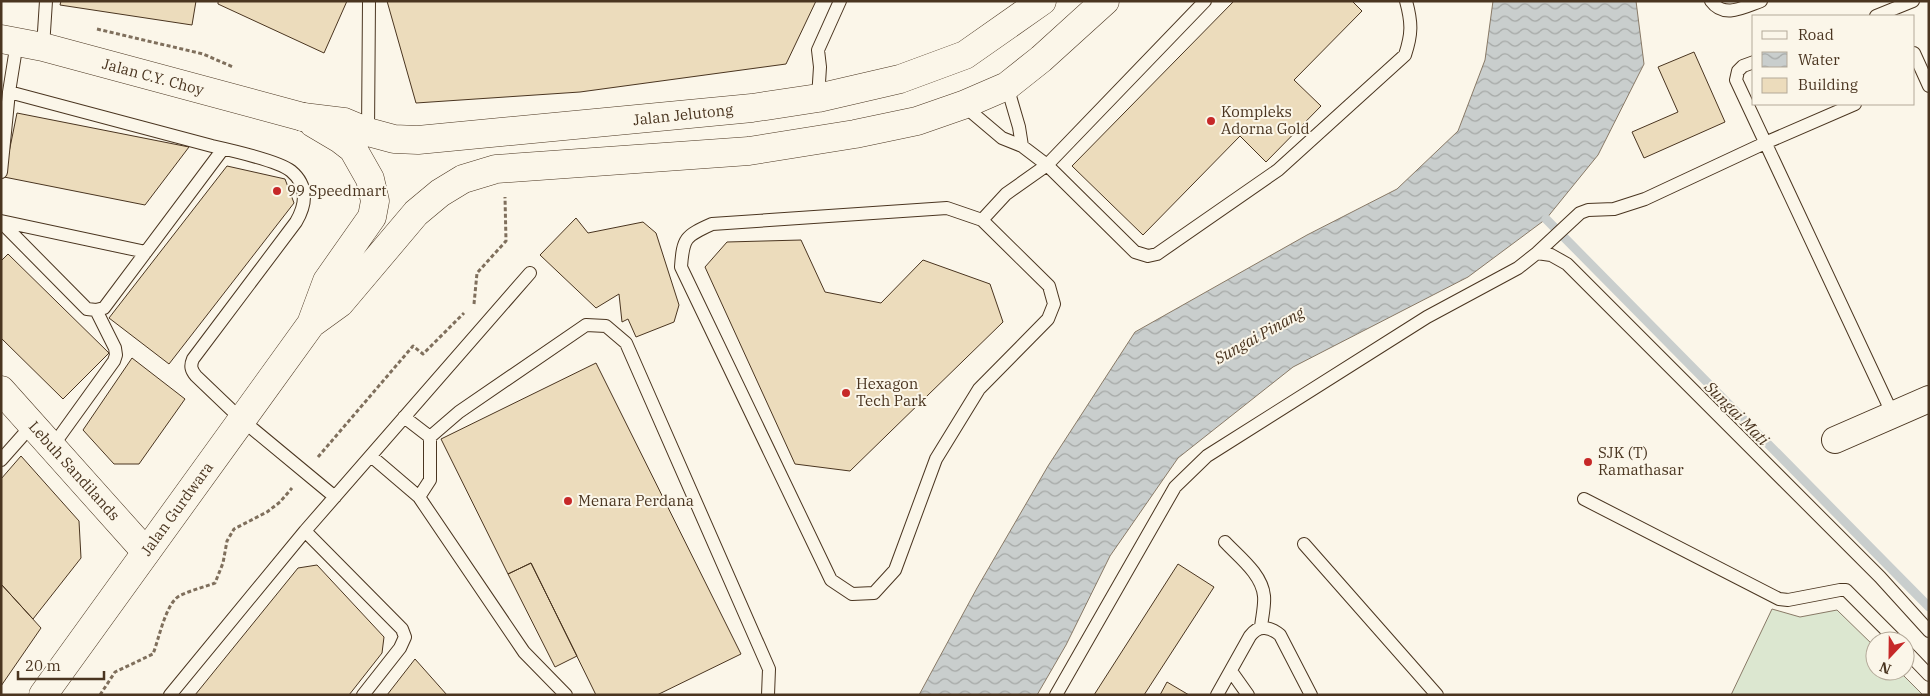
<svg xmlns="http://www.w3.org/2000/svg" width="1930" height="696" viewBox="0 0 1930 696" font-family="'IBM Plex Serif',serif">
<defs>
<pattern id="water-waves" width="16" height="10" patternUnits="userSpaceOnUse" patternTransform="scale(1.25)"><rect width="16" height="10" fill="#c9cecd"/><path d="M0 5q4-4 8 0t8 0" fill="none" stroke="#a5a8a6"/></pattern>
</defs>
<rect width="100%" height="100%" fill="#fbf6e9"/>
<path fill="#dce7d0" stroke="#887966" d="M1772,609L1800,617L1837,610L1875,647V671H1899L1923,695H1731Z"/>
<path fill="url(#water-waves)" stroke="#887966" d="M1493,1H1636L1644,64L1598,155L1546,219L1468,277L1293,367L1178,458L1110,556L1066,645L1037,695H919L977,588L1048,466L1135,332L1307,235L1397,189L1458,131L1485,60Z"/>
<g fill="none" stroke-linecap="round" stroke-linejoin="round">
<path stroke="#c9cecd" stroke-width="9" d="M1546,219L1929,607"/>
</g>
<path fill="#ecdcbc" stroke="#4a3520" d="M61,1H196L192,25L60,5Z
M218,1H347L324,53L218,4Z
M387,1H816L786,64L580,92L416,103Z
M1234,1H1352L1362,11L1294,80L1321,106L1266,162L1240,136L1143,235L1072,166Z
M1694,52L1725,122L1644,158L1632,132L1678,112L1658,67Z
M17,113L189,147L145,205L4,177Z
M227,166L285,179L294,203L169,364L109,318Z
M576,218L588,233L643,222L656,233L679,305L674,322L636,337L628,319L622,322L619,294L596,308L540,255Z
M801,240L825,292L881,303L923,260L990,284L1003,322L850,471L795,464L705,267L727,242Z
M8,254L109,353L63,399L1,338V261Z
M132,358L185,399L139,464H114L83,430Z
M596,363L741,654L657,695H596L531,563L508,574L441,439Z
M21,456L79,521L81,558L33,619L1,584V479Z
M531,563L577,656L555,667L508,574Z
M1178,564L1214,587L1144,695H1094Z
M317,565L384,637L382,653L349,695H195L298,568Z
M1,584L41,628L1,686Z
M415,659L447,695H387Z
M1167,682L1189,695H1160Z"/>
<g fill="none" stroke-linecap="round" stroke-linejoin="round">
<g stroke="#4a3520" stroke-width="14">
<path id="lane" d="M1711,1C1724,19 1744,7 1761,1
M1876,16L1913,1
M43,47L46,1
M1914,53L1929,86
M1754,62L1743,66L1738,71L1736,80L1893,415
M1007,86L1019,127L1022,146
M9,92C77,110 144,128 212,146C230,150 279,161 291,171C309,186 306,205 296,222L193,359C190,366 191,370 196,376L242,420L335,497
M818,98L820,67L818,50L840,1
M963,105L1002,138L1022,146L1047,165L1135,252L1148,256L1157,254L1278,170L1405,55C1412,34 1412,23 1406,1
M368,132L369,1
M1,172L9,92L17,42
M947,208L982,220L1049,286L1054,304L1048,319L979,389L936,459L895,570L874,593L852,594L831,580L681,267C683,238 685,236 712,224Z
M982,220L1006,194L1047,165L1205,1
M1,221L146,252
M1,222L87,309L96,310L104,308L223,149
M1537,253L1551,255L1567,264L1880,577L1929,631
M404,417L430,437
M52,447L114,361L116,355L115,348L96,310
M371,456L419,497L524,652L566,695
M1,460L32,425
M419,497L430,480V437L459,412L586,325L606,326L626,343L769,669L768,695
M1584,499L1779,599L1788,600L1840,590H1846L1897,641
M305,531L402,629L405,637L400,648L363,695
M1225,542C1239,557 1262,574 1264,596C1265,605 1262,617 1261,627
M1304,544L1437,695
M1905,650L1929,675
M1231,671L1248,695
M170,695L305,531L530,273
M1056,695L1175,487L1207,456L1427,317L1518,268L1537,253L1580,213L1588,210L1614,209L1645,199L1765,143L1855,104
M1217,695L1250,636C1259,624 1270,627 1280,635L1311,695"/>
</g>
<g stroke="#4a3520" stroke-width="28">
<path id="street" d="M1835,440L1929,399"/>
</g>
<g stroke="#4a3520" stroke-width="29">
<path id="secondary" d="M1,39L43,47L303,117
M1,390L146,552"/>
</g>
<g stroke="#4a3520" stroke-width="29">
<path id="primary" d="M303,117L344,122L368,132L394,139L418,140L752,108L818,98L900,79L965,55L1042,1
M311,324L340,303L416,213L440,193L463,179L496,169L749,151L855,134L917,121L963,105L1007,86L1041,59L1105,1
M43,695L311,324L327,281L372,217L375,201L370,179L353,149L340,139L313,123"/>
</g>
<path stroke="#7f6f5c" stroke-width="3" stroke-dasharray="4 2.5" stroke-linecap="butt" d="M97,29L203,54L233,67
M474,304L477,273L506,241L505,197
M318,457L413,346L423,354L464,313
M100,695L115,672L153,654C159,639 166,601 181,595C192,590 204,587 215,583L223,563L227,541L234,529L267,512L280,502L292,488"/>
<use href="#lane" stroke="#fbf6e9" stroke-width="12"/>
<use href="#street" stroke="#fbf6e9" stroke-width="26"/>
<use href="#secondary" stroke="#fbf6e9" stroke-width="28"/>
<use href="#primary" stroke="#fbf6e9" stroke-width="28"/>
</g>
<g fill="#c62828" stroke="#fbf6e9" stroke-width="2">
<circle cx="1211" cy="121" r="5"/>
<circle cx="277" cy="191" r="5"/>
<circle cx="846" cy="393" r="5"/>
<circle cx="1588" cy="462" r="5"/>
<circle cx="568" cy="501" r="5"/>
</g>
<g text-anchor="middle" stroke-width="4" stroke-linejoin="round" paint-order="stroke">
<g font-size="15" fill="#4a3520" stroke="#fbf6e9">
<text transform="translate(153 77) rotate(15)" y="5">Jalan C.Y. Choy</text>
<text transform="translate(683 115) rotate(-6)" y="5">Jalan Jelutong</text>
<text transform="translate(74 471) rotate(48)" y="5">Lebuh Sandilands</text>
<text transform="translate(177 509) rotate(-54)" y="5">Jalan Gurdwara</text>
</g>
<g font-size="15" fill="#4a3520" stroke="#fbf6e9" text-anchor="start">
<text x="1221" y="117">Kompleks<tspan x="1221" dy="17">Adorna Gold</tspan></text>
<text x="287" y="196">99 Speedmart</text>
<text x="856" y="389">Hexagon<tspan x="856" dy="17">Tech Park</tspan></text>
<text x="1598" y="458">SJK (T)<tspan x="1598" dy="17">Ramathasar</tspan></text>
<text x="578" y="506">Menara Perdana</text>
</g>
<g font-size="16" font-style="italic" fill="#4a3520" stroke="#fbf6e9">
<text transform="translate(1259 335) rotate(-29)" y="6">Sungai Pinang</text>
<text transform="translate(1737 413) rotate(45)" y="6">Sungai Mati</text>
</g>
</g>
<rect width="1930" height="696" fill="none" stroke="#4a3520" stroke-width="5"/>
<rect x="1752" y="15" width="162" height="90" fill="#fbf6e9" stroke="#b4a999"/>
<rect x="1762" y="31" width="25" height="8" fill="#fbf6e9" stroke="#b4a999"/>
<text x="1798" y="40" font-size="15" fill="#4a3520">Road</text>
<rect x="1762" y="52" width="25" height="15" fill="url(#water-waves)" stroke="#b4a999"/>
<text x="1798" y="65" font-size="15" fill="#4a3520">Water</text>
<rect x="1762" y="78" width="25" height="15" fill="#ecdcbc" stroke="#b4a999"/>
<text x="1798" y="90" font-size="15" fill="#4a3520">Building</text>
<g transform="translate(1890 656) rotate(202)"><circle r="24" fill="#fbf6e9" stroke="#b4a999"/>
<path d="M0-4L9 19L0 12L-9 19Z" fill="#c62828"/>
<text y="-8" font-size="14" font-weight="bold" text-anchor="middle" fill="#4a3520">N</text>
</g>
<path d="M18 671v8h86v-8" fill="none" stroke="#4a3520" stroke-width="2.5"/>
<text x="25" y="671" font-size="15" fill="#4a3520" stroke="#fbf6e9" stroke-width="4" paint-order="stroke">20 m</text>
</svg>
